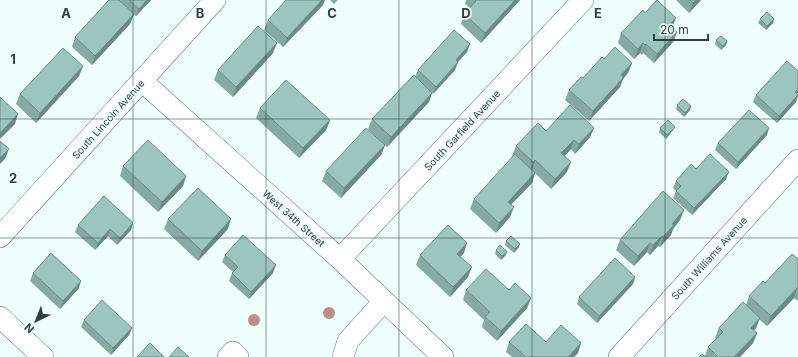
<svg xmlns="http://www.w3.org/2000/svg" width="798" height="357" viewBox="0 0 798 357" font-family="Inter,sans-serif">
<rect width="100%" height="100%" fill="#eefffc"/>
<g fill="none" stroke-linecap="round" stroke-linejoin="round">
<g stroke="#537b75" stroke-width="22">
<path id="minor" d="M142,81L340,259L443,357
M0,237L215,0
M340,259L583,0
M0,317L43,357
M228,357L233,352L238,357
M343,357L348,341L384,301
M619,357L798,160"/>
</g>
<use href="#minor" stroke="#fff" stroke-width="21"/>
</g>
<g fill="#bc8d8d">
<circle cx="329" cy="313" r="6"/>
<circle cx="254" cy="320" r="6"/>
</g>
<path fill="#85a9a3" d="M119,0H151L136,16Z
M330,0H338L334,4Z
M466,0H520L481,43L461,24L464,14L470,8L465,4Z
M676,0H701L689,13Z
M323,5L283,47L264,30L268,20Z
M645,13L672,28L677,32L673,42L654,63L643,53L642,55L640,53L634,59L618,43L621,33Z
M134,14L130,24L92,65L72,47L75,37Z
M760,19H774L773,23L766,30L758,23Z
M716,40L727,41L726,45L721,50L715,44Z
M470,44L467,52L458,62L455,70L433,94L432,93L429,102L387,147L368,129L372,119L415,77L418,70Z
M273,53L233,97L214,80L218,70Z
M604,59L632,63L628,73L623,79L620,87L589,121L565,100L569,90Z
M83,66L79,76L36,123L16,104L20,94Z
M797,94L798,96L796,102L777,123L753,102L756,95Z
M677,105L691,106L690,110L684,117L676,109Z
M260,108L330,120L326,130L299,158L256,118Z
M594,128L590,137L575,154L571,149L564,156L567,172L551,189L535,173L532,183L511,204L510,217L496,233L470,209L474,199L513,157L512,156L516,146L546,131Z
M660,128L673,130L666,139L659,132Z
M767,135L736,169L715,150L718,143Z
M385,145L381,155L341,198L322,181L326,171Z
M123,166L186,176L183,186L158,212L120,176Z
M696,169L726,179L692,215L673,198L676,191L673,188L676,181Z
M684,210L680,220L673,229L671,235L660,247L658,246L650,255L647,252L634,266L616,250L620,240Z
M168,219L228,229L198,261L164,229Z
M133,223L131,230L117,245L108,236L95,250L75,232L78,225Z
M506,241L519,247L514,253L505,245Z
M496,250L507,252L505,256L501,260L495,254Z
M464,253L460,257L468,277L450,297L416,265L420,255Z
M225,255L273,273L249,299L229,281L232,273L233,272L222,262Z
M798,259V301L794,298L767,326L759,319L756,328L754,330L757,333L753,343L740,357H699L705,356L708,347L716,339L715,338L719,328L746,305L749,296L765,283Z
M33,273L79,288L60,309L30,281Z
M635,277L633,284L597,323L577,304L579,297Z
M466,290H509L531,298L527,308L497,341L482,327L484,320L463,300Z
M84,320L132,328L129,335L111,355L81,327Z
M509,342H546L578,353L574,357H512L506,352Z"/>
<path fill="#6c8a85" d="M147,0H151L136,16L139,9Z
M322,0H325L323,5L283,47L287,38Z
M515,0H520L481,43L485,33Z
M696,0H701L689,13L693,3Z
M134,14L130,24L92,65L95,56Z
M676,18L672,28L669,25Z
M774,19L773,23L766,30L767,26Z
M677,32L673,42L654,63L657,54Z
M727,41L726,45L721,50L723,46Z
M277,43L273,53L233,97L236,87Z
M643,43L640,53L634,59L638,49Z
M470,44L467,52L453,67L456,60Z
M646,44L643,53L642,55L645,45Z
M458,62L455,70L433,94L436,87Z
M632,63L628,73L623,79L620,87L589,121L593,111L621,75Z
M83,66L79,76L36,123L40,113Z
M798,89V93L792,100L795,92Z
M432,93L429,102L387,147L391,137Z
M798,95L796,102L777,123L779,116Z
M691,106L690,110L684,117L685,113Z
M18,114L15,124L0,139V133Z
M330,120L326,130L299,158L303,148Z
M675,127L673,130L666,139L667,135Z
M594,128L590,137L575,154L579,144Z
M769,128L767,135L736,169L738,162Z
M574,140L571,149L558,163L561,153Z
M385,145L381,155L341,198L344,188Z
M9,149L5,159L0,164V158Z
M535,160L532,170L529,172L533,162Z
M571,162L567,172L551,189L555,179Z
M729,172L726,179L692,215L694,208Z
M535,173L532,183L505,211L508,202Z
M186,176L183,186L158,212L162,202Z
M514,207L510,217L496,233L499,223Z
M684,210L680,220L673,229L671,235L660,247L663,237L672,224Z
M231,219L228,229L198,261L202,251Z
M133,223L131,230L117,245L120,238Z
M110,229L108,236L95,250L98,243Z
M662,236L658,246L650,255L653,245Z
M467,243L464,253L454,264L457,254Z
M650,243L647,252L634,266L638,256Z
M520,244L519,247L514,253L515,249Z
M507,252L505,256L501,260L502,256Z
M276,265L273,273L249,299L251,292Z
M472,267L468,277L450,297L453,287Z
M635,277L633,284L597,323L599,316Z
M81,281L79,288L60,309L63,301Z
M797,288L794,298L767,326L771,316Z
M531,298L527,308L497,341L501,331Z
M760,318L756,328L747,337L751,328Z
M132,328L129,335L111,355L113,348Z
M757,333L753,343L740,357H734Z
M581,343L578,353L574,357H568Z"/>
<path fill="#9bc5be" stroke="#6c8a85" d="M109,0H119L134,14L95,56L75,37Z
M129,0H147L139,9Z
M286,0H322L287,38L268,20Z
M475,0H515L485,33L464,14L476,1Z
M657,0L676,18L669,25L677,32L657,54L646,44L645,45L643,43L638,49L621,33L643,10L645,13Z
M690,0H696L693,3Z
M767,12L774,19L767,26L760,19Z
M258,26L277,43L236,87L218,70Z
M454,30L470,44L456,60L458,62L436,87L418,70Z
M721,36L727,41L723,46L716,40Z
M615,47L632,63L621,75L623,78L593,111L569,90L581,77L583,78L602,57L604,59Z
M63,48L83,66L40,113L20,94Z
M787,61L798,71V89L795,92L798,95L779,116L756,95Z
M414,75L432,93L391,137L372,119Z
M286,80L330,120L303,148L260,108Z
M0,97L18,114L0,133Z
M683,99L691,106L685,113L677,105Z
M570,105L594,128L579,144L574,140L561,153L571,162L555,179L535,160L533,162L516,146L538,123L546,131Z
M749,110L769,128L738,162L718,143Z
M668,120L675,127L667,135L660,128Z
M366,128L385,145L344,188L326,171Z
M148,140L186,176L162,202L123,166Z
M0,141L9,149L0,158Z
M515,154L535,173L508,202L514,207L499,223L474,199Z
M710,154L729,172L694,208L676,191L681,186L676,181L691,164L696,169Z
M198,188L231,219L202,251L168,219Z
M663,191L684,210L672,224L674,225L663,237L662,236L653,245L650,243L638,256L620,240Z
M104,196L133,223L120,238L110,229L98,243L78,225Z
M448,225L467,243L457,254L472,267L453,287L420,255Z
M243,235L276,265L251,292L232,273L238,267L225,255Z
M511,236L520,244L515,249L506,241Z
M500,245L507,252L502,256L496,250Z
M51,253L81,281L63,301L33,273Z
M792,254L798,259V288H797L771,316L749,296L763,281L765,283Z
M615,258L635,277L599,316L579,297Z
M486,269L509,290L515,283L531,298L501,331L485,317L490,312L466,290Z
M102,300L132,328L113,348L84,320Z
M743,302L760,318L751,328L757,333L734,357H718L708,347L723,332L719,328Z
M526,324L546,342L561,325L581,343L568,357H526L509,342Z
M150,343L164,357H137Z
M178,347L189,357H169Z
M702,354L706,357H699Z"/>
<path fill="none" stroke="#2f413e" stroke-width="1" stroke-opacity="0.55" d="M133,0V357M266,0V357M399,0V357M532,0V357M665,0V357M0,119H798M0,238H798"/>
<g text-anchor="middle" stroke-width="3.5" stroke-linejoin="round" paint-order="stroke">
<g font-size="10" fill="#2f413e" stroke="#eefffc">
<text transform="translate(108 119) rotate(-48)" y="4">South Lincoln Avenue</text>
<text transform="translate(462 130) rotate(-47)" y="4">South Garfield Avenue</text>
<text transform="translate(294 218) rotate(42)" y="4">West 34th Street</text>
<text transform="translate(709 258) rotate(-48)" y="4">South Williams Avenue</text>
</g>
</g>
<g font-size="13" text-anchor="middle" font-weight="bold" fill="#2f413e" stroke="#eefffc" stroke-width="3.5" stroke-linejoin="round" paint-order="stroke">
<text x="66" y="18">A</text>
<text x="200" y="18">B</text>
<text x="332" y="18">C</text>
<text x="466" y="18">D</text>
<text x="598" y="18">E</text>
<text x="13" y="64">1</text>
<text x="13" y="183">2</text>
</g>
<g transform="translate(36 321) rotate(223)" stroke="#eefffc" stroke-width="3" paint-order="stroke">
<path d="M0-3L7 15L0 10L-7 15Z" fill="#2f413e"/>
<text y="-6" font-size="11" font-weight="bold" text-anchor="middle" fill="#2f413e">N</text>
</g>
<path d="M654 34v6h54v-6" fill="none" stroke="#2f413e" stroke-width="2"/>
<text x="660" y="34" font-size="12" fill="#2f413e" stroke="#eefffc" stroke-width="3" paint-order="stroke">20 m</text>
</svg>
